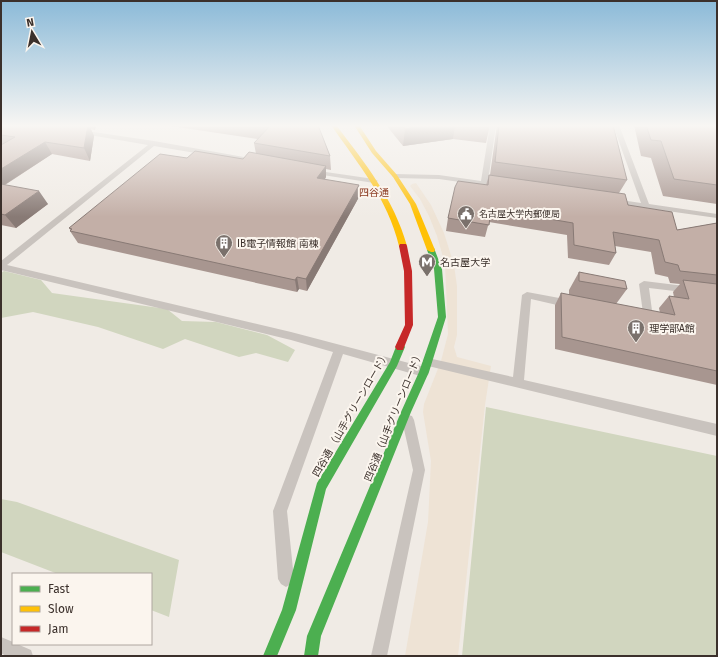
<svg xmlns="http://www.w3.org/2000/svg" width="718" height="657" viewBox="0 0 718 657" font-family="'Fira Sans','Noto Sans JP',sans-serif">
<rect width="100%" height="100%" fill="#f0ebe5"/>
<path fill="#d1d6bf" d="M4,271L41,280L52,293L167,309L182,321L216,322L267,335L295,350L288,362L256,353L239,357L185,339L163,349L98,327L33,312L1,318V273Z
M486,407L717,456V656H462Z
M1,499L17,502L179,560L169,617L151,610V574H58L1,552Z"/>
<path fill="#eee3d5" d="M416,183L431,205L444,233L454,265L457,286V335L454,347L457,357L491,366L485,405L458,656H405L428,522L431,461L423,412L424,404L441,361L448,334L445,264L437,236L429,216L420,199L410,186L412,184Z"/>
<g fill="none" stroke-linecap="round" stroke-linejoin="round">
<path fill="#c9c3be" fill-rule="evenodd" d="M490,125H496L488,182L502,184V188L439,179L395,178L392,176L395,174L439,175L481,181Z
M613,125H619L649,204L717,214V218L611,203V199H614L641,203Z
M80,130L154,141L255,159L258,161L255,163L154,146L7,265L291,332L424,367L428,369L429,372L428,375L424,377L343,354L287,511L294,579L291,584L286,587L281,584L278,579L273,511L333,352L291,340L1,270V261L148,145L78,133V131Z
M312,170L374,179L378,181L374,183L310,173L309,172Z
M644,281L717,290V296L649,288L653,318L651,321C647,322 644,321 640,320L638,317L643,313L639,284Z
M527,292L570,300L575,304L570,308L531,299L524,380L717,424V436L424,365L423,362L424,359L428,358L513,377L522,295Z
M408,415L412,416L414,420L425,470L387,656H371L413,470L402,420L404,416Z
M1,637L13,642V644H17L31,650L33,656H6L1,653Z"/>
<path fill="#4caf50" fill-rule="evenodd" d="M428,248H434L442,269L446,317L429,372L411,412L321,636L318,656H304L307,636L401,412L419,372L438,317L434,269L427,250Z
M400,343L403,344L405,347L397,366L326,489L296,610L277,656H263L282,610L317,483L390,362L397,344Z"/>
<path fill="#ffc107" fill-rule="evenodd" d="M331,125H336C365,163 394,199 407,246L406,248H400L399,246C388,199 358,164 331,125Z
M354,125H359L376,151L397,175L416,204L435,250L434,252H431L427,250L410,204L393,177L372,153Z"/>
<path fill="#c62828" fill-rule="evenodd" d="M400,244H406L407,246L412,271L413,325L403,350H397L395,347L405,325L404,271L399,246Z"/>
</g>
<path fill="#a89690" d="M1,125H96L95,130L91,129L94,136L90,161L52,154L5,185L48,204L16,228L1,225Z
M164,125H318L330,156L331,170L326,169V177L325,179L359,197L307,291L299,289L297,292L78,243L70,231H71L69,228L187,158L243,159L256,154L254,143L258,139Z
M386,125H490L486,143L453,139L403,146Z
M497,125H613L627,180L619,193L628,205L677,230L717,223V385L555,349V305L561,293L569,295V290L579,272L627,289L616,304L660,313L659,308L669,296L674,297L673,292L680,284L670,283L668,277L655,274L651,252L615,246L616,253L609,265L568,258L567,235L489,222L485,237L446,231L448,218L486,185L489,175H490Z
M634,125H717V204L663,196L651,158L641,156Z"/>
<path fill="#887a75" d="M88,125H89L94,136L90,161L84,148Z
M93,125H96L95,130Z
M427,125H455L453,139L403,146L405,129Z
M45,142L52,154L1,187V169Z
M326,166V177L318,190L317,178Z
M359,185V197L307,291L306,279Z
M39,191L48,204L16,228L5,215Z
M297,277L299,289L297,292L295,280Z"/>
<path fill="#c3afa7" stroke="#887a75" d="M1,125H88L84,148L45,142L1,169V145L15,137L1,135Z
M258,125H318L330,156L254,143L269,127Z
M402,125H427L405,129Z
M499,125H613L627,180L495,162Z
M646,125H717V185L674,179L661,141L651,140Z
M195,151L243,159L249,152L326,166L317,178L359,185L306,279L297,277L295,280L70,231L72,229L69,228L160,154L187,158Z
M489,175L625,194L628,205L672,212L677,230L717,223V275L680,271L678,265L665,262L659,240L613,232L616,253L574,245L573,223L491,209L489,225L448,218L455,187L458,181L488,185Z
M1,184L39,191L5,215L1,214Z
M579,272L625,281L627,289L579,281Z
M683,280L717,284V371L562,337L561,293L675,315L669,296L689,299Z"/>
<linearGradient id="sky" x2="0" y2="1"><stop stop-color="#8bbad8"/><stop offset="0.58" stop-color="#f8f6f3"/><stop offset="1" stop-color="#f8f6f3" stop-opacity="0"/></linearGradient>
<rect width="718" height="217" fill="url(#sky)"/>
<defs>
<g id="civic-pin" transform="scale(0.9)"><path d="M0 17L-7.5 6A9.5 9.5 0 1 1 7.5 6Z" fill="#7a716c" stroke="#fbf5ee"/><path d="M-.6-6.5H3V-4.5H.6V-3L4-1V1h2V6H-6V1h2V-1L-.6-3ZM-1.2 2.5V6h2.4V2.5Z" fill="#fff"/></g>
<g id="building-pin" transform="scale(0.9)"><path d="M0 17L-7.5 6A9.5 9.5 0 1 1 7.5 6Z" fill="#7a716c" stroke="#fbf5ee"/><path d="M-4-6H4V6H1V3H-1V6H-4ZM-2.5-4.3h1.7v1.8h-1.7ZM.8-4.3h1.7v1.8H.8ZM-2.5-1h1.7V.8h-1.7ZM.8-1h1.7V.8H.8Z" fill="#fff"/></g>
<g id="metro-pin" transform="scale(0.9)"><path d="M0 17L-7.5 6A9.5 9.5 0 1 1 7.5 6Z" fill="#7a716c" stroke="#fbf5ee"/><path d="M-5.5 5V-5H-3L0 0L3-5H5.5V5H3V-.5L0 4L-3-.5V5Z" fill="#fff"/></g>
</defs>
<g fill-rule="evenodd">
<use href="#civic-pin" x="466" y="214"/>
<use href="#building-pin" x="224" y="243"/>
<use href="#metro-pin" x="427" y="262"/>
<use href="#building-pin" x="636" y="328"/>
</g>
<g text-anchor="middle" stroke-width="4" stroke-linejoin="round" paint-order="stroke">
<g font-size="9" fill="#3b302b" stroke="#fbf5ee" text-anchor="start">
<text x="479" y="217">名古屋大学内郵便局</text>
</g>
<g font-size="10" fill="#8c3b22" stroke="#fbf5ee">
<text x="374" y="196">四谷通</text>
</g>
<g font-size="10" fill="#3b302b" stroke="#fbf5ee" text-anchor="start">
<text x="237" y="247">IB電子情報館 南棟</text>
<text x="440" y="266">名古屋大学</text>
<text x="649" y="332">理学部A館</text>
</g>
<g font-size="10" fill="#3b302b" stroke="#fbf5ee">
<text transform="translate(350 414) rotate(-60)" y="4">四谷通 （山手グリーンロード）</text>
<text transform="translate(393 416) rotate(-68)" y="4">四谷通（山手グリーンロード）</text>
</g>
</g>
<rect width="718" height="657" fill="none" stroke="#3b302b" stroke-width="4"/>
<rect x="12" y="573" width="140" height="72" fill="#fbf5ee" stroke="#aea6a0"/>
<rect x="20" y="586" width="20" height="6" fill="#4caf50" stroke="#aea6a0"/>
<text x="48" y="593" font-size="12" fill="#3b302b">Fast</text>
<rect x="20" y="606" width="20" height="6" fill="#ffc107" stroke="#aea6a0"/>
<text x="48" y="613" font-size="12" fill="#3b302b">Slow</text>
<rect x="20" y="626" width="20" height="6" fill="#c62828" stroke="#aea6a0"/>
<text x="48" y="633" font-size="12" fill="#3b302b">Jam</text>
<g transform="translate(32 32) rotate(350)" stroke="#fbf5ee" stroke-width="3" paint-order="stroke">
<path d="M0-3L7 15L0 10L-7 15Z" fill="#3b302b"/>
<text y="-6" font-size="11" font-weight="bold" text-anchor="middle" fill="#3b302b">N</text>
</g>
</svg>
